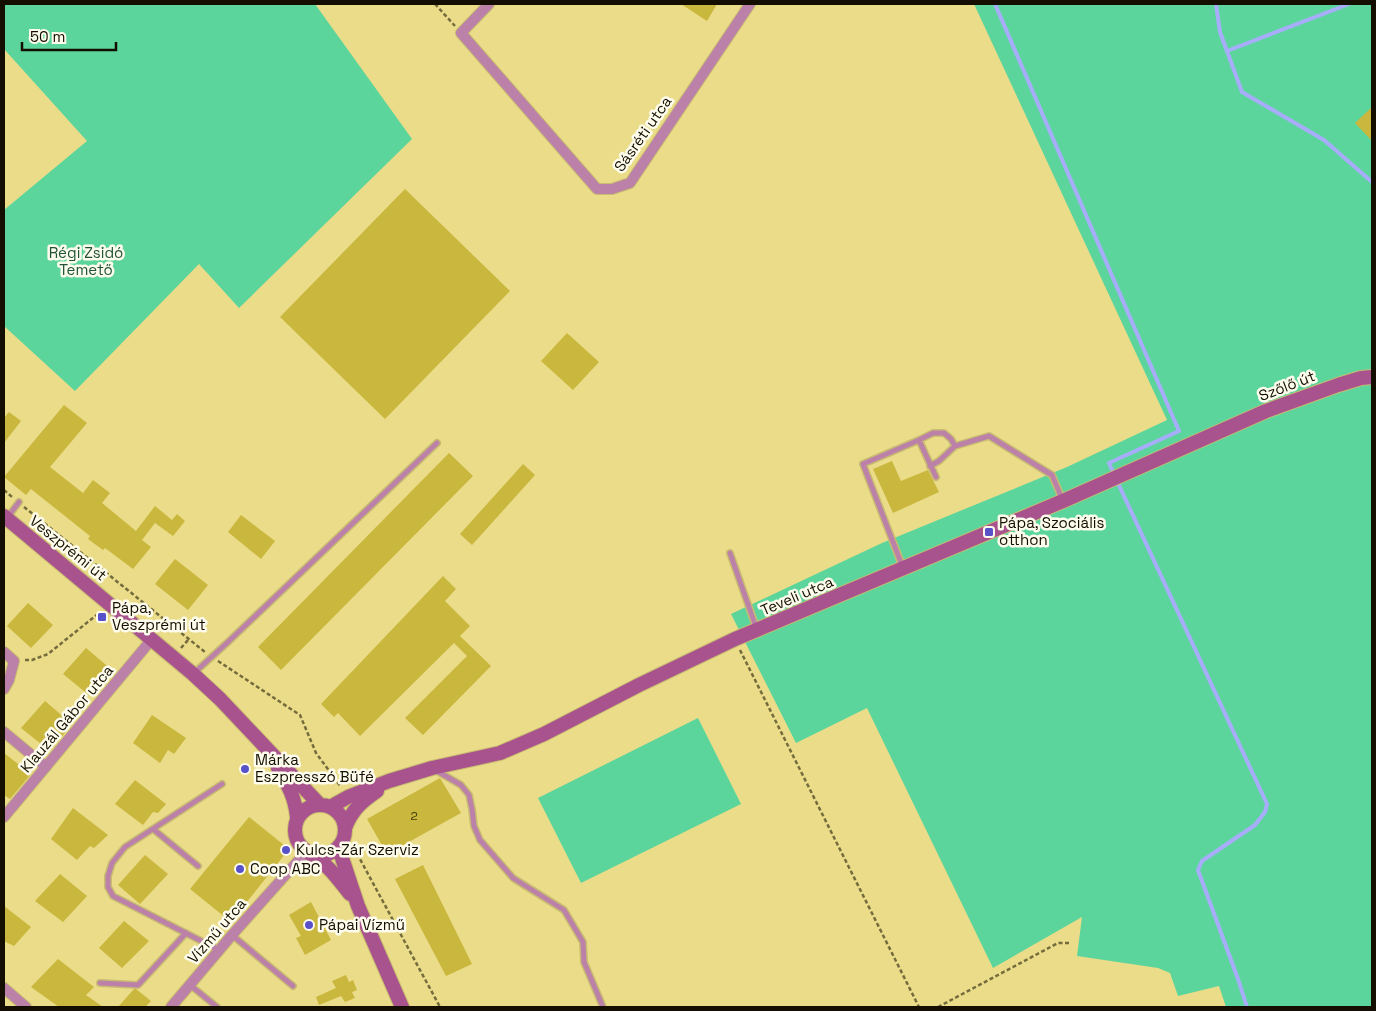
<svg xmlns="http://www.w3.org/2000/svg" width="1376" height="1011" viewBox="0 0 1376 1011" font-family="'Space Grotesk',sans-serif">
<rect width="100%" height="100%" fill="#eadc88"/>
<path fill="#5cd59c" d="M4,4H315L412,139L239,308L199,264L75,391L4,326V210L87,141L4,49Z
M974,4H1372V1007H1226L1219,986L1178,996L1170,973L1158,968L1077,956L1082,917L993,968L867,708L796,743L731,614L882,543L1067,467L1167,420Z
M698,718L741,804L581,883L538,798Z"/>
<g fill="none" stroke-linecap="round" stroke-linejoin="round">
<path stroke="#a7adfb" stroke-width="4" d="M995,4L1179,431L1109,463L1114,474
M1216,4L1220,32L1242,92L1324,140L1372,182
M1227,51L1349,4
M1117,481L1267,804L1265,812L1255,825L1202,861L1198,870L1238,979L1247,1007"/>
</g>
<path fill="#cab73d" d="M681,4H717L707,21Z
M1372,107V141L1355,123Z
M405,189L510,291L385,419L280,317Z
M567,333L599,362L573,390L541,361Z
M64,405L87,423L50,467L83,493L93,480L110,493L102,503L136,531L155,506L172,520L177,514L185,521L173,536L155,523L142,540L151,547L133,569L105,548L103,550L88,539L90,536L31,489L26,495L4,477Z
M9,412L21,421L4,443V418Z
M449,453L473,476L281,670L258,647Z
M892,461L901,481L928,470L939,492L893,513L873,469Z
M523,464L535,475L472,545L460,534Z
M241,515L275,541L261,559L228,532Z
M175,559L208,585L188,610L155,584Z
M443,576L456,589L445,601L470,626L460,636L491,666L423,735L405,718L467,656L454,643L360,736L338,713L334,717L321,704Z
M28,603L53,625L31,648L7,626Z
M86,648L112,670L90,696L63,674Z
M45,701L72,724L50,751L21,728Z
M152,715L186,738L174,754L168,750L160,763L133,743Z
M4,753L31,774L10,799L4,795Z
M440,778L461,813L387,854L367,819Z
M135,780L166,804L158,813L153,812L143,825L115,804Z
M73,808L108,835L94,848L90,846L77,860L51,839Z
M249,817L289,849L231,922L190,889Z
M145,855L168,874L140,904L118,885Z
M423,865L472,964L446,976L395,879Z
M60,874L87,896L63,922L35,901Z
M311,902L331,940L305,955L296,938L301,936L289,915Z
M4,906L31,927L14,946L4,941Z
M124,921L149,941L122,968L99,948Z
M58,959L94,987L86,995L103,1007H59L31,987Z
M346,975L349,982L353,980L357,990L352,992L355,998L345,1002L341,996L319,1005L316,997L336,988L332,981Z
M134,989H136L151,1001L145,1007H118Z"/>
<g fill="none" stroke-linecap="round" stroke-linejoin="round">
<g stroke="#c8bb72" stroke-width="8">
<path id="lane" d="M919,440L933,433H944L951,439L955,446
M930,466L939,461L955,446L989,436L1052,475L1063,501
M7,518L19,502
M730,553L757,630
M903,568L863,464L919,440L936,477
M194,673L228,642L437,443
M437,771L461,785L469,795L472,809L474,826L480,840L513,878L564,910L583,942L584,962L603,1007
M153,829L198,866
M232,935L293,986
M219,950L113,896L108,887V876L112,863L125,847L222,784
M100,983L138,985L186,933
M190,985L217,1007"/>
</g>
<g stroke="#c8bb72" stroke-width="12">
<path id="street" d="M489,4L461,33L597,189H612L630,183L750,4
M4,652L14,661L9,680L4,689
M4,732L46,767
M4,817L152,639
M4,988L26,1007
M171,1007L232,935L306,852"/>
</g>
<g stroke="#c8bb72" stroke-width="16">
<path id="secondary" d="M4,516L193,674L220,699L320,805
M278,768C288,785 295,797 297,817
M295 830a25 25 0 1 1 50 0a25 25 0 1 1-50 0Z
M330,807L348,797L389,781L432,768L500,753L544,734L639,685L735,639L1063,501L1266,411L1338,385L1361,378L1372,377
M345,828C352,810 361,802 377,791
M341,844L340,852L358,906L402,1007
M311,855C328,864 338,879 350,894"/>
</g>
<path stroke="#756c3e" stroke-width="2.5" stroke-dasharray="4 2.5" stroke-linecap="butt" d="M435,4L455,26
M4,490L12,497
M24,507L205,652
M181,648L188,640
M740,650L919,1007
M25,660H32L48,654L99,613
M218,661L300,715L316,753L341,787
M354,848L440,1007
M938,1007L1058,943H1070"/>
<use href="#lane" stroke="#bc81a8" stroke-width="5"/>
<use href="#street" stroke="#bc81a8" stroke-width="10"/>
<use href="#secondary" stroke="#a8528e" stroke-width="14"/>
</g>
<g fill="#5852ca" stroke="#fefcec" stroke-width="2">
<rect x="984" y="527" width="10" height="10" rx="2.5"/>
<rect x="97" y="612" width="10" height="10" rx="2.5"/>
<circle cx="245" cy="769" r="5"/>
<circle cx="286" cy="850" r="5"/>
<circle cx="240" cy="869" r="5"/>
<circle cx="309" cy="925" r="5"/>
</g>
<g text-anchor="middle" stroke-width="5" stroke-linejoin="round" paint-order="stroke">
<g font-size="12" fill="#41380f">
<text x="414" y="820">2</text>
</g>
<g font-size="15" fill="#130e00" stroke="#fefcec">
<text transform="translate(643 134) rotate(-55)" y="5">Sásréti utca</text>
<text transform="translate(1287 386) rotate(-21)" y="5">Szőlő út</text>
<text transform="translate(68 548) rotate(39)" y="5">Veszprémi út</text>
<text transform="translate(797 596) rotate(-23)" y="5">Teveli utca</text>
<text transform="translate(67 719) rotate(-50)" y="5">Klauzál Gábor utca</text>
<text transform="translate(217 931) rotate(-49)" y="5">Vízmű utca</text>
</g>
<g font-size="15" fill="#20523a" stroke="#fefcec">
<text x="86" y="258">Régi Zsidó<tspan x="86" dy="17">Temető</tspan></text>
</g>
<g font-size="15" fill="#130e00" stroke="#fefcec" text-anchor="start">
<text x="999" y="528">Pápa, Szociális<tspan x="999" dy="17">otthon</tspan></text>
<text x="112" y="613">Pápa,<tspan x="112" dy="17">Veszprémi út</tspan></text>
<text x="255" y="765">Márka<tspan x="255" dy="17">Eszpresszó Büfé</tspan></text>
<text x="296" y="855">Kulcs-Zár Szerviz</text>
<text x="250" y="874">Coop ABC</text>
<text x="319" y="930">Pápai Vízmű</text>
</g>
</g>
<rect width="1376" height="1011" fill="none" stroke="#130e00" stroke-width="10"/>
<path d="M22 42v8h94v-8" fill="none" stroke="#130e00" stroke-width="2.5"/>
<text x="30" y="42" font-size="15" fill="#130e00" stroke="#fefcec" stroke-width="4" paint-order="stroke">50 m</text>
</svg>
